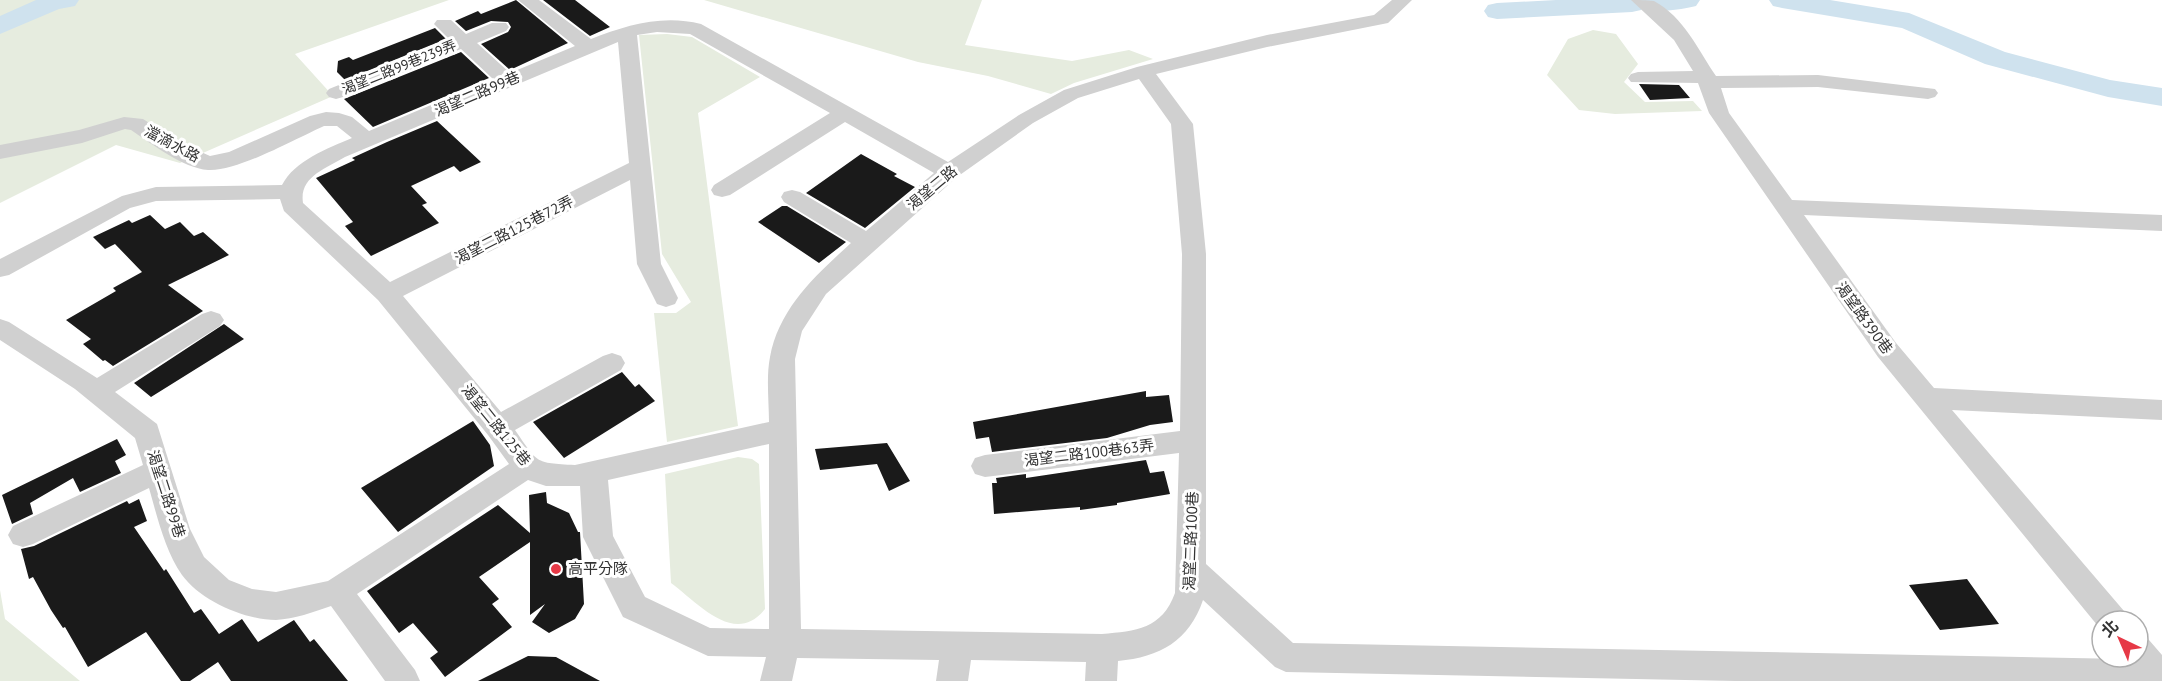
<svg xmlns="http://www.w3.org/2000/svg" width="2162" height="681" viewBox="0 0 2162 681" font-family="'PT Sans','Noto Sans TC',sans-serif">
<rect width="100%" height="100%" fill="#fff"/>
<path fill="#e6ecdf" d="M0,0H449L295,54L333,96L180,163L116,145L0,203Z
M704,0H982L965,45L1072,61L1129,50L1153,59L1074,83L1051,94L988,76L918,62Z
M1593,30L1616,34L1638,64L1624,82L1645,102L1693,101L1702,111L1615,114L1579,110L1547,75L1568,39Z
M667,34L692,37L760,77L698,113L738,426L667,442L654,313H676L691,302L662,254L639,35Z
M738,457L752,459L759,464L765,609C735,647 698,603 671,583L665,474Z
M0,590L5,619L80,681H0Z"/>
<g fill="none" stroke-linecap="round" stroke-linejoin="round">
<path fill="#cfe2ee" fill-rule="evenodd" d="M36,0H79L75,6L59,9L0,34V16Z
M1556,0H1700L1696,6C1682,9 1656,15 1645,5L1641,10L1632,12L1497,19L1488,17L1484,11L1488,5L1497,3Z
M1769,0H1830L1909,13L2005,52L2110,80L2162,88V106L2108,97L1985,64L1902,28L1782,8L1773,6Z"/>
</g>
<path fill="#1a1a1a" d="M516,0L568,43L510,70L481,44L508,32L511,27L508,22L491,21L466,31L455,21L478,11L481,14Z
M543,0H575L610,27L590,36Z
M435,28L446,39L345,80L337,72L338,61L349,57L353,60Z
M461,52L489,78L373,127L344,99Z
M1639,84L1679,85L1690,98L1650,100Z
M437,121L481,162L460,172L454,166L411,186L427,203L422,205L439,223L371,256L345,226L353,222L316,178L355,160L352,158L387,142Z
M861,154L897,174L894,176L915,187L865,228L806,193Z
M782,206H787L846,242L819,263L758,222Z
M150,215L165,229L180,222L194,236L203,232L229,255L168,285L203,311L113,366L105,360L103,361L83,344L91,339L66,320L116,291L113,288L142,272L115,244L105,249L93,237L129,220L132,223Z
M224,324L244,339L151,397L134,383Z
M622,372L635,387L639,384L655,401L564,458L533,422Z
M1146,391V397L1169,395L1173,422L1150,425L1107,438L992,452L989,437L976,439L973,422Z
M473,421L490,445L494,466L398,532L361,488Z
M117,439L126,455L115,461L121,473L80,492L73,478L30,503L33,514L12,524L2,495Z
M887,443L910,481L889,491L877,464L820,470L815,449Z
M1146,460L1150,473L1164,471L1170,494L1117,503V505L1080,510V507L994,514L992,483H997L996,478L1026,474V478Z
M546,492L547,503L569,513L578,532H580L584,604L575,619L549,633L532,622L545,604L530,615V542L479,577L499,599L492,604L512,627L445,677L430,658L438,652L413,623L399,633L367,591L498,505L530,533L529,495Z
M139,499L147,521L134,527L164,571L166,569L194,613L201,609L219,634L242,619L258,642L294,620L310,642L314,639L348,681H231L218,662L190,681H181L146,632L88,667L65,627L63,628L51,610L33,577L29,579L21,549L34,546L127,501L129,504Z
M1967,579L1999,624L1940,630L1909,585Z
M528,656L556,657L600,681H478Z"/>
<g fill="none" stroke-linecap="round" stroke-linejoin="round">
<path fill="#d0d0d0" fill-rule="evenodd" d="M518,0H539L591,39C626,25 663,14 701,24L948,162L1019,115L1064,90L1137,67L1267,35L1374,15L1392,0H1412L1388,23L1267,47L1156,74L1193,124L1206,254V564L1293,643L2126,659L2125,657H2138V636L2149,640L2162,655V681H1735L1286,672L1275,667L1203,600C1189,641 1160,657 1118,661L1117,681H1085L1086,662L971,660L968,681H936L939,660L797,658L792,681H760L766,657L708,656L623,617L583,537L580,486H546L528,480L357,594L415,670L420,681H385L331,606C314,612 294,619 276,620C245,620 201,601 182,575C165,551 157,516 149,488L33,544L23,547L13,544L8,535L13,526L143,465L135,438L75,389L0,340V319L9,322L97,378L202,314L211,311L220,314L224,320L220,326L115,392L157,424L190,529L204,557L229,580L252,589L276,592L328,581L509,464L488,435L378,300L284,211L280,199L156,201L130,208L9,275L0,277V259L122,196L156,187L282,185C294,161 328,148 352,138L337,126H324C297,138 237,172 208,170C183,168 152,144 131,130L125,129L82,143L0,159V145L79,130L124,117L143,119L181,143L210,156L229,152L310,116L326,112L339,113L352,117L369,131L493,79L461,49L343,97L336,99L329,97L326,93L329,89L450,40L434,24L437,20H451L466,34L492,23H506L509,27L506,31L477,43L510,73L575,46ZM657,32L690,34L830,113L714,185L711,190L714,195L722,197L730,195L845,122L934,173L866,231L800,192L792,190L784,192L781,197L784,202L851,243C816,275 779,308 770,357C766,377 769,402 769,422L575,465C534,463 538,463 515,430L621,370L625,363L621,356L612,353L603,356L501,412L403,296L630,180L637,264L657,304L666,307L675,304L678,298L661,264L637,35ZM618,42L629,163L390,282L303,203C299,177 325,169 345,157ZM1139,79L1171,124L1182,254L1180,431L985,455L975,458L971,466L975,474L985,477L1179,453L1175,593C1162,629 1136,631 1102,634L801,629L795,359L802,331L826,294L957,177L1033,123L1078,98ZM769,444V629L710,628L645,597L613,536L608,480Z
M1631,0C1638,0 1648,0 1654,1C1684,17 1698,50 1716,76L1818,75L1935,89L1938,93L1935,97L1928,99L1818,87L1721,88L1729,113L1792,200L2162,215V231L1804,215L1896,343L1934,388L2162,400V420L1952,410L2124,611L2129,621H2102V631L1878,357L1709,113L1698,83L1631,82L1628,78L1631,74L1638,72L1693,71L1674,40Z"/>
</g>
<circle fill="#e63946" stroke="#fff" stroke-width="2" cx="556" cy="569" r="6"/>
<g text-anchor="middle" stroke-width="6" stroke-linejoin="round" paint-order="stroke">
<g font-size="14" fill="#333" stroke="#fff">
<text transform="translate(399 67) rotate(-22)" y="5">渴望二路99巷239弄</text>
</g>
<g font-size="15" fill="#333" stroke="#fff">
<text transform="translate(477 94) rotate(-23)" y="5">渴望二路99巷</text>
<text transform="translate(172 144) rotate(28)" y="5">澢滴水路</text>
<text transform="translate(932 188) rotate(-40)" y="5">渴望二路</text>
<text transform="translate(514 230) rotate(-27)" y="5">渴望二路125巷72弄</text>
<text transform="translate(1864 318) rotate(54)" y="5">渴望路390巷</text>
<text transform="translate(496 425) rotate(51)" y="5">渴望二路125巷</text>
<text transform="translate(1089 453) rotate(-7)" y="5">渴望二路100巷63弄</text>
<text transform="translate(166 494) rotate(72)" y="5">渴望二路99巷</text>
<text transform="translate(1191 541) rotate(-88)" y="5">渴望二路100巷</text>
</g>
<g font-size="15" fill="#333" stroke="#fff" text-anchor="start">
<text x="568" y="574">高平分隊</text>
</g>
</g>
<g transform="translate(2120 639) rotate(316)"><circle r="28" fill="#ffffff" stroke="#adadad" stroke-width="1.5"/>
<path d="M0-4.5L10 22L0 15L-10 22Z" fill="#e63946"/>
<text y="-9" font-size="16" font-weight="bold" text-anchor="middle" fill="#333333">北</text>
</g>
</svg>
